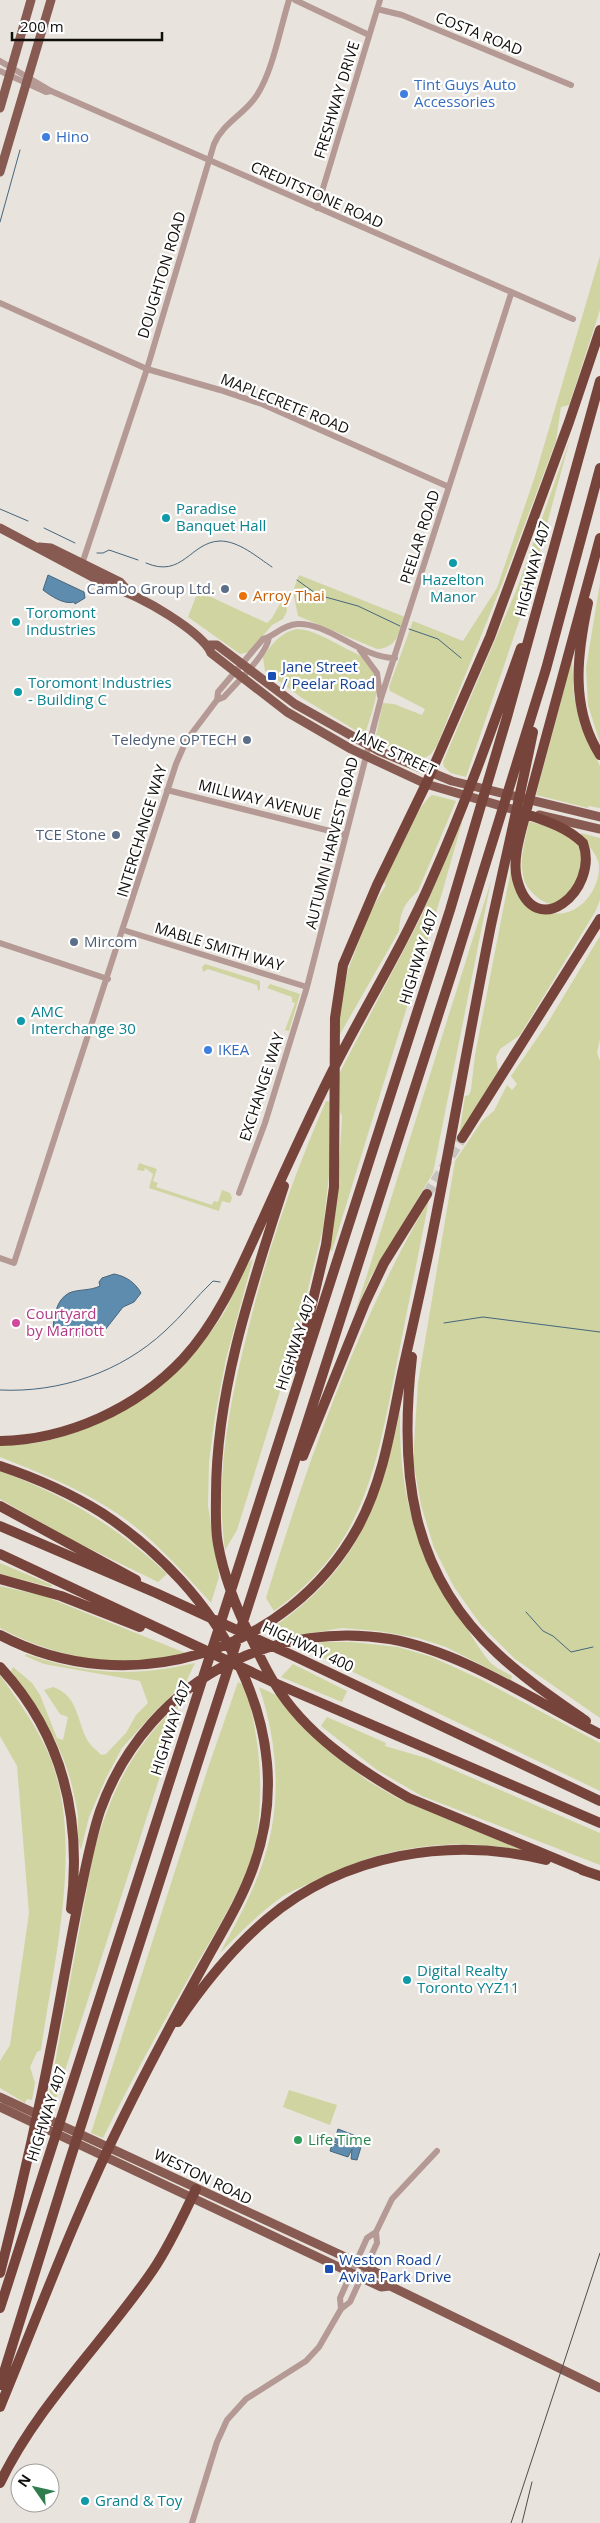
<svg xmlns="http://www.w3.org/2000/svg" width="600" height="2523" viewBox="0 0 600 2523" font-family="'Open Sans',sans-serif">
<rect width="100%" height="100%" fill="#e8e3dc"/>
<path fill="#cfd4a1" d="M600,256V310L569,405L561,407L556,441L504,579L437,745L431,754L423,759L379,743L380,736L376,735L383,703L394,704L422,715L425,709L390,691L389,687L413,621L463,641L497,588L535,476Z
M570,439L526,601L466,777L451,773L444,767L443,762L518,586Z
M299,575L405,617C399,633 397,648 377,649L298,616L293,591Z
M600,583V743L588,705L586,668Z
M198,591L267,623L272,618L281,602L286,603L287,611L283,619L272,625L249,652L240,654L188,617Z
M297,629C313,630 328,639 343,647C352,652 366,657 372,666C385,688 369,716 365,736L302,698L265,671L263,657C272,644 281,632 297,629Z
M572,659L574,696L580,724L600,766V808L589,806L588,808L536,795Z
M433,795L456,801L418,891C403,905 401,911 399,931L339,1036V1016L348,970L371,910L386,885L384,882C392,866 420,798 433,795Z
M463,819L442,893L332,1251L327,1249C336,1205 340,1161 342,1116L340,1112L339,1074L420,919Z
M529,821C544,826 566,831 578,843C600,874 571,924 537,897C530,891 524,884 523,875C519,858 526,838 529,821Z
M581,833L600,838V900L595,912L520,1035L500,1049L496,1057L498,1071L459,1136L465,1096L469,1095L471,1090L475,1055L512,864C511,883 516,891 532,901C537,905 545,912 551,913C577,918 600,892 599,865C597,851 582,841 581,833Z
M491,881L433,1173L371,1276L355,1313Z
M600,936V1039L597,1053L600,1061V1718L515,1659L481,1625L454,1587L434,1548L421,1505L413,1460L418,1383L455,1161L482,1121L494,1111L507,1085L512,1090L517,1084L511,1076L547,1024Z
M205,964L260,981V989L258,991L257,985L208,969L203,972L202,967Z
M270,984L300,994L289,1031L285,1030L295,1003L292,1002V997L267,988Z
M326,1101L332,1102L330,1166L323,1228L294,1346L237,1530L225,1550C215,1477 229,1405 247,1334C266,1254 293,1177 326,1101Z
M139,1163L157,1169L153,1181L158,1183L156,1187L212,1205L214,1201L218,1202L222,1190L230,1193L232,1198L230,1203L222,1201L219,1211L149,1188L153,1174L145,1168L144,1171L137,1170Z
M429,1200C418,1256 407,1312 396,1367C376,1468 364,1547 274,1611L266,1598C308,1460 356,1325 429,1200Z
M253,1259L226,1359L215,1416L209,1462L208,1506L219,1577L211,1603C190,1580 168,1555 144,1534C103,1498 51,1477 0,1457V1445C14,1444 29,1445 42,1442C118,1425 179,1380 222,1316C232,1302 240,1268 253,1259Z
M400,1411C399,1497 414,1545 460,1617C469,1631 478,1648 489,1661C495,1668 505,1672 512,1676L511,1680L446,1647L418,1638L378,1631L342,1628L281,1638L269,1630C355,1573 379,1509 400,1411Z
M0,1471C63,1494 118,1527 167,1574L158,1582L68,1538L0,1499Z
M0,1563L52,1585L51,1587L0,1574Z
M0,1586L44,1596L188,1654C176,1656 163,1660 150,1661C100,1666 44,1652 0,1628Z
M325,1642H352L398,1647L432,1657L482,1680L600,1743V1791L299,1646Z
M26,1654C87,1675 132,1677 195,1663L186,1682L157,1709L122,1748L106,1778L89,1817L81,1850C77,1839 78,1828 78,1816C77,1806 74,1796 72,1786C62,1744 37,1705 11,1671L13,1667L32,1683L40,1695L57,1738L63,1740L68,1717L60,1714L44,1690L53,1687C81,1697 76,1725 90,1744C93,1748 98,1751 101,1755L106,1754L126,1733L136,1715L148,1703L140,1681L44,1664L25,1656Z
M293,1664L347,1691L342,1702L281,1677Z
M0,1675C16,1698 33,1721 45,1746C87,1833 54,1957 41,2050L37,2052L30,2067L35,2083L32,2100L27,2099L25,2103L0,2088V2061L10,2045L29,1913L17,1766L0,1736Z
M238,1682L245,1685C259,1737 264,1781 257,1835C250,1881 210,1940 187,1981C157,2033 129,2085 103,2138L91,2133L208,1768Z
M259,1687L278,1696L329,1752L368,1781L399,1799L524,1851C450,1835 376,1848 310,1883C300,1888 288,1892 279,1899C257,1915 239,1934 220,1953C237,1921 256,1888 266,1852C282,1799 277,1739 259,1687Z
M179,1703L163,1767L51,2114L46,2112L94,1850C113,1787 132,1749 179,1703Z
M327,1717L386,1743L385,1746L426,1758L600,1833V1865L422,1796L377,1770L321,1726Z
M289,2090L337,2105L330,2125L283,2107Z"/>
<path fill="#5e8cae" stroke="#46667d" d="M48,575L84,592L85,598L75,604L74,602C64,605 51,596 43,590Z
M114,1274C125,1276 135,1282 141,1293L134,1302L123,1307L105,1330L94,1335L68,1337L53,1329C54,1316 56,1300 69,1293C78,1289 90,1291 100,1286L99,1282L102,1278Z
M338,2129L356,2136V2142L361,2147L357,2160L351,2159L352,2149L348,2157L330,2151L332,2144L343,2146L334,2142Z"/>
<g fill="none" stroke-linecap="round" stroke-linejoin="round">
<path stroke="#46667d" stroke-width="1" d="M0,222L20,150
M0,509L28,521
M44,528L75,543
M97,553H103L109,550L138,560
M146,563C183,579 190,542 220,541C239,541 257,557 272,567
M297,580L318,595L358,606L400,626
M409,629L438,639L461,658
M444,1323L483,1317L600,1332
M0,1390C60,1393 121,1372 165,1331C182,1316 196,1297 213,1281L220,1282
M526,1612L543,1631L553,1636L571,1652L593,1647"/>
<path stroke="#c7c3bd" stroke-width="10" stroke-dasharray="10 5" stroke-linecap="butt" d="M427,1194L462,1138"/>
<path stroke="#b49994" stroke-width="6" d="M295,0L369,35
M377,9L402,15L571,85
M0,61L51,91L573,319
M0,71L46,92L51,91
M317,208L380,0
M0,303L147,369L220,390L262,404L449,487
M81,567L147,369L214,144C223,123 245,114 257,95C273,70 280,29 289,0
M360,650L377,673L380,696
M217,700L224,697C236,683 267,655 269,637
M167,790L346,835
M123,930L307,987
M0,943L108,979
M239,1193L265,1123L307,987L381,698L511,294
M0,1258L14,1263L176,764L186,741L217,700L218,692L263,639C275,636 282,625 297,624C328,622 361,658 395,658
M341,2309L340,2298L367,2238L376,2232L392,2199L437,2151
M192,2523L217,2442L227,2420L246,2399L306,2361L319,2347L341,2309L350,2302L377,2243L376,2232"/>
<path stroke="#885b52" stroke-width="9" d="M0,108L31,0
M0,172L51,0
M0,528L115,589C137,593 204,633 211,653L287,712L351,749L426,784L522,812
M39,547L51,548L120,582L128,591
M208,645H217L295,704L379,751L452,781L600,817
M539,815L600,829
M0,2097L356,2262L385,2277L390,2286
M0,2107L381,2287L390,2286L600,2388"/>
<path stroke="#77443b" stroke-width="10" d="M588,603C577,654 570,708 600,755
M518,811C540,819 566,826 583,843C600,890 534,945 517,879C511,856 524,824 529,800L600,538
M462,1138L600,919
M284,1186C252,1285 216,1390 216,1495C216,1511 215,1528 218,1544C224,1578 237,1610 252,1640C259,1655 266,1670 275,1684C305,1734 359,1770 409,1798L588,1872
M412,1357C399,1470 409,1572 498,1654C525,1679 556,1700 586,1721
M297,1367L326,1245L334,1187L335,1018L343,965L377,885L426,784L490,637L569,422L600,330
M0,1441C67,1440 137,1408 183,1359C219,1320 240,1269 262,1221C282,1177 302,1133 323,1090C357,1019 400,953 431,881C465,805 493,726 521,648
M303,1456L365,1303L384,1263L427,1194
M0,1466C36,1478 70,1493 102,1513C216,1588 303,1727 254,1865C242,1900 221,1933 203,1966C176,2015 149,2065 124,2116C77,2210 40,2310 0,2407
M0,1506L136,1580
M0,1526L156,1593L294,1656L600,1801
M0,1554L277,1684L600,1823
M0,1579L61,1596L140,1627
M0,1635C127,1702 288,1654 358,1527C384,1479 391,1426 402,1373C412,1329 422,1285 431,1241C452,1136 470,1030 491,925C505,861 520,796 533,732
M0,1667C63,1735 82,1819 71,1909
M582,1870L600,1876
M178,2022C203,1985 233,1948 267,1919C344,1854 450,1836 546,1860
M0,2273C20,2195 38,2116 53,2037C62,1990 70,1942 80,1894C86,1866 91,1838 100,1811C123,1746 171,1691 232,1662C281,1638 337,1630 390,1639C463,1652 534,1701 600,1734
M0,2308L450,910L507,717L600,381
M0,2385L68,2166L453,969L546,669L600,468
M0,2483C38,2404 104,2342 153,2270C170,2245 183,2216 196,2189"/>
<path stroke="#504e4a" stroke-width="1" d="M511,2523L600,2253
M522,2523L532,2482"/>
</g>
<g fill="#3f7fe0" stroke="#fff" stroke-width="2">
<circle cx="404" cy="94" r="5"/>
<circle cx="46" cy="137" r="5"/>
<circle cx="208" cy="1050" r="5"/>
</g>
<g fill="#0f9aa8" stroke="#fff" stroke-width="2">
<circle cx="166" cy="518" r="5"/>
<circle cx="453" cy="563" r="5"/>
<circle cx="16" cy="622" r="5"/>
<circle cx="18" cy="692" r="5"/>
<circle cx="21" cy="1021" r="5"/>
<circle cx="407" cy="1980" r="5"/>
<circle cx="85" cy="2501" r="5"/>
</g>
<g fill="#5c6f8a" stroke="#fff" stroke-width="2">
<circle cx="225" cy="589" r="5"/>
<circle cx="247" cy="740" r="5"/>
<circle cx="116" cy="835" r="5"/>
<circle cx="74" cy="942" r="5"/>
</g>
<circle fill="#e8710a" stroke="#fff" stroke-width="2" cx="243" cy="596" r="5"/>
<g fill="#1a4fb4" stroke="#fff" stroke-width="2">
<rect x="267" y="671" width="10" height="10" rx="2.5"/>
<rect x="324" y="2264" width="10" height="10" rx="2.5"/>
</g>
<circle fill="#d1479c" stroke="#fff" stroke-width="2" cx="16" cy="1323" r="5"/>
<circle fill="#2e9e5b" stroke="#fff" stroke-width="2" cx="298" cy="2140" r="5"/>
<g text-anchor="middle" stroke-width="4.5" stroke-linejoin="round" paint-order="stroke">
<g font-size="15" fill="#0f0e0b" stroke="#fff">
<text transform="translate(479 34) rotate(22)" y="5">COSTA ROAD</text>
<text transform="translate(337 100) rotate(-73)" y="5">FRESHWAY DRIVE</text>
<text transform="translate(317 195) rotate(24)" y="5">CREDITSTONE ROAD</text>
<text transform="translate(162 275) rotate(-73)" y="5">DOUGHTON ROAD</text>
<text transform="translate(285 404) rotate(22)" y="5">MAPLECRETE ROAD</text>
<text transform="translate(420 537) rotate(-72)" y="5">PEELAR ROAD</text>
<text transform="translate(533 569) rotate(-75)" y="5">HIGHWAY 407</text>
<text transform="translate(395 753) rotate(25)" y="5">JANE STREET</text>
<text transform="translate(260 800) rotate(14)" y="5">MILLWAY AVENUE</text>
<text transform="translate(142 831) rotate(-73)" y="5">INTERCHANGE WAY</text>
<text transform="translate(332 843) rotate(-76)" y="5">AUTUMN HARVEST ROAD</text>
<text transform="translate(219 947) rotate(17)" y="5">MABLE SMITH WAY</text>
<text transform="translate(419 957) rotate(-73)" y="5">HIGHWAY 407</text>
<text transform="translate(262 1087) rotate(-72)" y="5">EXCHANGE WAY</text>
<text transform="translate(296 1343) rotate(-72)" y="5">HIGHWAY 407</text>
<text transform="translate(308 1647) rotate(25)" y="5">HIGHWAY 400</text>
<text transform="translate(171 1728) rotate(-72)" y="5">HIGHWAY 407</text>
<text transform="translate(47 2114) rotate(-72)" y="5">HIGHWAY 407</text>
<text transform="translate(203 2177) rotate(26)" y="5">WESTON ROAD</text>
</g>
<g font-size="15" fill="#366cbe" stroke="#fff" text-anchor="start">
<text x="414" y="90">Tint Guys Auto<tspan x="414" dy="17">Accessories</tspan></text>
<text x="56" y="142">Hino</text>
<text x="218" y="1055">IKEA</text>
</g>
<g font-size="15" fill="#0d838f" stroke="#fff" text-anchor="start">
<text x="176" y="514">Paradise<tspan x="176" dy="17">Banquet Hall</tspan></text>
<text x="453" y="585" text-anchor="middle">Hazelton<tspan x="453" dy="17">Manor</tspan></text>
<text x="26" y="618">Toromont<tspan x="26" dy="17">Industries</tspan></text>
<text x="28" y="688">Toromont Industries<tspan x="28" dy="17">- Building C</tspan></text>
<text x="31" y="1017">AMC<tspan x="31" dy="17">Interchange 30</tspan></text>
<text x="417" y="1976">Digital Realty<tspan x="417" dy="17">Toronto YYZ11</tspan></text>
<text x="95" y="2506">Grand &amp; Toy</text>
</g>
<g font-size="15" fill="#4e5e75" stroke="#fff" text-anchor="end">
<text x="215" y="594">Cambo Group Ltd.</text>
<text x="237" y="745">Teledyne OPTECH</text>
<text x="106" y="840">TCE Stone</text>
<text x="84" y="947" text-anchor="start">Mircom</text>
</g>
<g font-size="15" fill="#c56008" stroke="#fff" text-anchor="start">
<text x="253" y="601">Arroy Thai</text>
</g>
<g font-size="15" fill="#164399" stroke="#fff" text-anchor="start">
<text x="282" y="672">Jane Street<tspan x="282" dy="17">/ Peelar Road</tspan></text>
<text x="339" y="2265">Weston Road /<tspan x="339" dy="17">Aviva Park Drive</tspan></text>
</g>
<g font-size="15" fill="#b23c85" stroke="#fff" text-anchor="start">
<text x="26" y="1319">Courtyard<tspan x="26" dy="17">by Marriott</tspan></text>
</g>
<g font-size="15" fill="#27864d" stroke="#fff" text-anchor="start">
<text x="308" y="2145">Life Time</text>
</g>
</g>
<g transform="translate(35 2488) rotate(304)"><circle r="24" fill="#ffffff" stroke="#9f9f9d"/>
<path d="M0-4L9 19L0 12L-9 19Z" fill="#2f7d4d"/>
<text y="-8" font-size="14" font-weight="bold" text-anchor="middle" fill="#0f0e0b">N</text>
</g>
<path d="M12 32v8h150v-8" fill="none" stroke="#0f0e0b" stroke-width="2.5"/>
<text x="20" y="32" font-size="15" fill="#0f0e0b" stroke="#ffffff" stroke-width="4" paint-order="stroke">200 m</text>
</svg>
